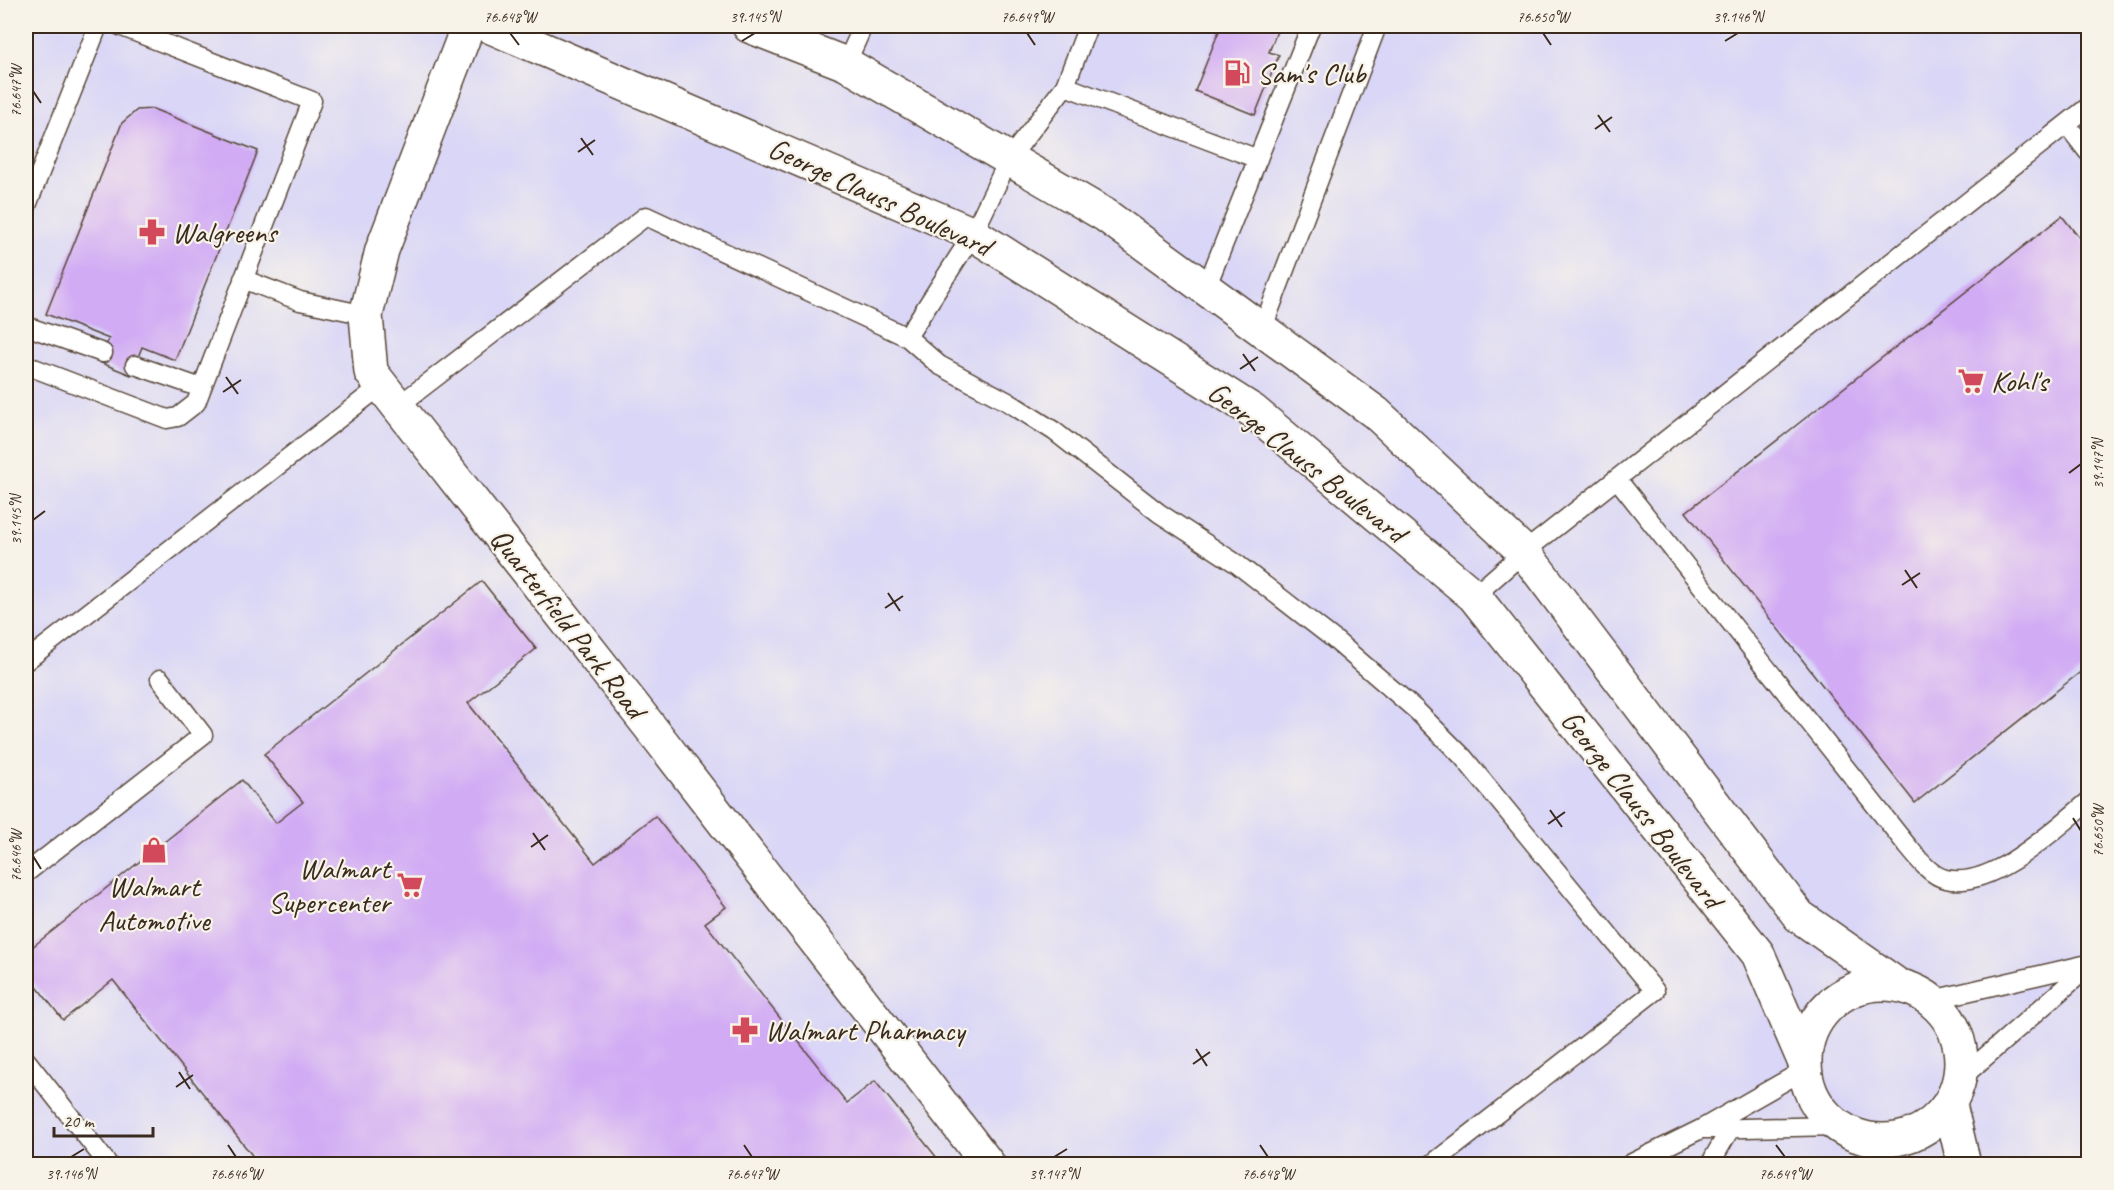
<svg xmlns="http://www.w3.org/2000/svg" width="2114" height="1190" viewBox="0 0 2114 1190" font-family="Caveat,sans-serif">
<rect width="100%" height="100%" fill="#f7f3e8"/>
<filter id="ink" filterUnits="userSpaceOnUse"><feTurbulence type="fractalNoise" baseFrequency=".0167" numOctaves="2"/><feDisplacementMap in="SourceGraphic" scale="12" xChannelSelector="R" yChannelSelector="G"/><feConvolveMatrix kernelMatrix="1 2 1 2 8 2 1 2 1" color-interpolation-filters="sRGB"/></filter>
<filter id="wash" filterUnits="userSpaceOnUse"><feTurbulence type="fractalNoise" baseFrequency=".008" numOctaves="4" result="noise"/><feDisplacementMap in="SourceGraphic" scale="24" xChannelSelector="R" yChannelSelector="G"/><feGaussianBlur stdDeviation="1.35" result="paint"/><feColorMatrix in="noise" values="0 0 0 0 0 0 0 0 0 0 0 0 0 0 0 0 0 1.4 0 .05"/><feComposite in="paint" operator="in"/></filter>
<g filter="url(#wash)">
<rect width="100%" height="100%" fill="#f3e1c6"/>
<path fill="#d9d6f7" d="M26,26H2088V1164H37L26,1150Z"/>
<g id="blocks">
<path fill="#d1abf4" d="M1221,26H1279L1269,52L1279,55L1255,115L1195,91Z
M153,109L258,151L175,360L142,347L131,375L99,362L109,339L46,314L122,123L137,110Z
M2062,216L2088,249V666L1915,803L1686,512Z
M482,581L536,649L468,703L595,863L655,816L726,907L705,923L847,1103L875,1081L942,1164H259L113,980L63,1020L26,973V952L242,780L276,823L303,802L264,754Z"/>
</g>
</g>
<g filter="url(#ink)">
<use href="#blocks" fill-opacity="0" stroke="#574537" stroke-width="1.5"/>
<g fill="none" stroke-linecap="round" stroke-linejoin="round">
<g stroke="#574537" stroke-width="21">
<path id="service" d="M846,64L863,26
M1065,86L1258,159
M2067,125L2088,152
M26,208L98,26
M243,279L300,301L366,315
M1206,288L1311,26
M26,326L103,353
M1262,330L1377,26
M907,337L973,234L1009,159L1065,86L1088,26
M26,365L167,419L178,417L196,403L312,101L120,26
M135,365L201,388
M398,406L646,216L907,337L939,365L1008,402L1054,431L1159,513L1237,564L1335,640L1416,710L1463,757L1655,991L1432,1164
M1617,479L1905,843C1915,855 1930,876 1946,879C1992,890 2055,829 2088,802
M1474,596L1524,552L2088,107
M26,661L382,385
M26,873L203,735L160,679
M1932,1000L2088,964
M26,1060L108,1164
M1960,1079L2088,967
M1703,1129L1837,1126
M1630,1164L1701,1129L1806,1069
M1715,1164L1714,1157L1730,1129"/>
</g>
<g stroke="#574537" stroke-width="36">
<path id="minor" d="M468,26L382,250L366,315L371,372L661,741L988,1164
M489,26L973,234L1253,411L1474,596L1758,954L1804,1061
M749,26L846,64L1105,215L1376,413L1524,552L1799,916L1896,984
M1805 1062a78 78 0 1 1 156 0a78 78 0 1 1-156 0Z
M1950,1105L1964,1164"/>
</g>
<use href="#service" stroke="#fff" stroke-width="18"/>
<use href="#minor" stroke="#fff" stroke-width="33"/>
</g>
</g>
<path fill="none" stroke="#3b2a1e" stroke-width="2" d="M510,33L519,45M1027,33L1035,45M1543,33L1551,45M742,41L755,33M1725,41L1738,33M33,91L41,103M1598,115L1610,132M1595,129L1612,117M581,138L593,155M578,152L595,140M1243,354L1255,371M1240,369L1258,357M226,377L238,394M223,392L241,380M2069,473L2081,464M33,520L45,511M1905,570L1917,588M1902,585L1920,573M888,593L900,611M885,608L903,596M1550,810L1562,827M2073,818L2081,831M1548,824L1565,812M533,833L545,850M531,847L548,835M33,856L41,869M1196,1049L1207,1066M1193,1064L1210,1052M179,1072L190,1089M176,1087L193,1075M228,1145L236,1157M744,1145L752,1157M1260,1145L1268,1157M1776,1145L1785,1157M71,1157L84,1149M1054,1157L1067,1149"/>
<defs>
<g id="fuel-bare" transform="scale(2.07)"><path d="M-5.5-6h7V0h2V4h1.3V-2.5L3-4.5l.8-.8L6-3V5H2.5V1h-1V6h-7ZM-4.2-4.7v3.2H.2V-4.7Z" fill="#d1495b" stroke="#f7f3e8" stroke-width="2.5" paint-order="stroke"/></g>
<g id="pharmacy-bare" transform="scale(2.07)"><path d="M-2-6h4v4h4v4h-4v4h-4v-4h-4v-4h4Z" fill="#d1495b" stroke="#f7f3e8" stroke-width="2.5" paint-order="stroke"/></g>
<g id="supermarket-bare" transform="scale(2.07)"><path d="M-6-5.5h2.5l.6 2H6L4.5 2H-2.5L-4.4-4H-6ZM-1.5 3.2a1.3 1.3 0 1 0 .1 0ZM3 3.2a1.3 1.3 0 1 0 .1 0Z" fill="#d1495b" stroke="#f7f3e8" stroke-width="2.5" paint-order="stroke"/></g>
<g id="shop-bare" transform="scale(2.07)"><path d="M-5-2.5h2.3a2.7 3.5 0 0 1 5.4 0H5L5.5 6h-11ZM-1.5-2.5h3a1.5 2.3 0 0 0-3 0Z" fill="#d1495b" stroke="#f7f3e8" stroke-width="2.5" paint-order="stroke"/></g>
</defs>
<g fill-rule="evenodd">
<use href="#fuel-bare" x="1237" y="73"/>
<use href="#pharmacy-bare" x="152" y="232"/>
<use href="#supermarket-bare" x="1971" y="381"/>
<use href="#shop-bare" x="154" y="850"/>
<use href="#supermarket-bare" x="410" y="885"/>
<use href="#pharmacy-bare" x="745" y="1030"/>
</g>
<g text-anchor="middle" stroke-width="4.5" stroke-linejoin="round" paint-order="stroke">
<g font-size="30" fill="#3b2a1e" stroke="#f7f3e8" text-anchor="start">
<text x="1257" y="83">Sam's Club</text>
<text x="172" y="242">Walgreens</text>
<text x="1991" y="391">Kohl's</text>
<text x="390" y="878" text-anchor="end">Walmart<tspan x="390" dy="34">Supercenter</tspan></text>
<text x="154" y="896" text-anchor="middle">Walmart<tspan x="154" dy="34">Automotive</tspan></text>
<text x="765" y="1040">Walmart Pharmacy</text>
</g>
<g font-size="30" fill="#3b2a1e" stroke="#f7f3e8">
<text transform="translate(880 197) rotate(25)" y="10">George Clauss Boulevard</text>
<text transform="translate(1307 462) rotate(38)" y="10">George Clauss Boulevard</text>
<text transform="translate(568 623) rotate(52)" y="10">Quarterfield Park Road</text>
<text transform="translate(1642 809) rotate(52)" y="10">George Clauss Boulevard</text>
</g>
</g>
<rect width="2114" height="1190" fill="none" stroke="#f7f3e8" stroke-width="66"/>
<path d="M54 1127v9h99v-9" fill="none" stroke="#3b2a1e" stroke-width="3"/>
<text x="63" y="1127" font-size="18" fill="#3b2a1e" stroke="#f7f3e8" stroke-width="4.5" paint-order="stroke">20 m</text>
<rect x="33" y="33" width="2048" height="1124" fill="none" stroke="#3b2a1e" stroke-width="2"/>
<g font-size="15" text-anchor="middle" fill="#3b2a1e">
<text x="510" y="22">76.648°W</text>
<text x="755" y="22">39.145°N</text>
<text x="1027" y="22">76.649°W</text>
<text x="1543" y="22">76.650°W</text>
<text x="1738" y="22">39.146°N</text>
<text transform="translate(16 91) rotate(-90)" y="5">76.647°W</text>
<text transform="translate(2098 464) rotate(-90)" y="5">39.147°N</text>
<text transform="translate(16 520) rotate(-90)" y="5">39.145°N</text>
<text transform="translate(2098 831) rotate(-90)" y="5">76.650°W</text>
<text transform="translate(16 856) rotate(-90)" y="5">76.646°W</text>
<text x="71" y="1179">39.146°N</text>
<text x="236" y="1179">76.646°W</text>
<text x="752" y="1179">76.647°W</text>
<text x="1054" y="1179">39.147°N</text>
<text x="1268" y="1179">76.648°W</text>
<text x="1785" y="1179">76.649°W</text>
</g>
</svg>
